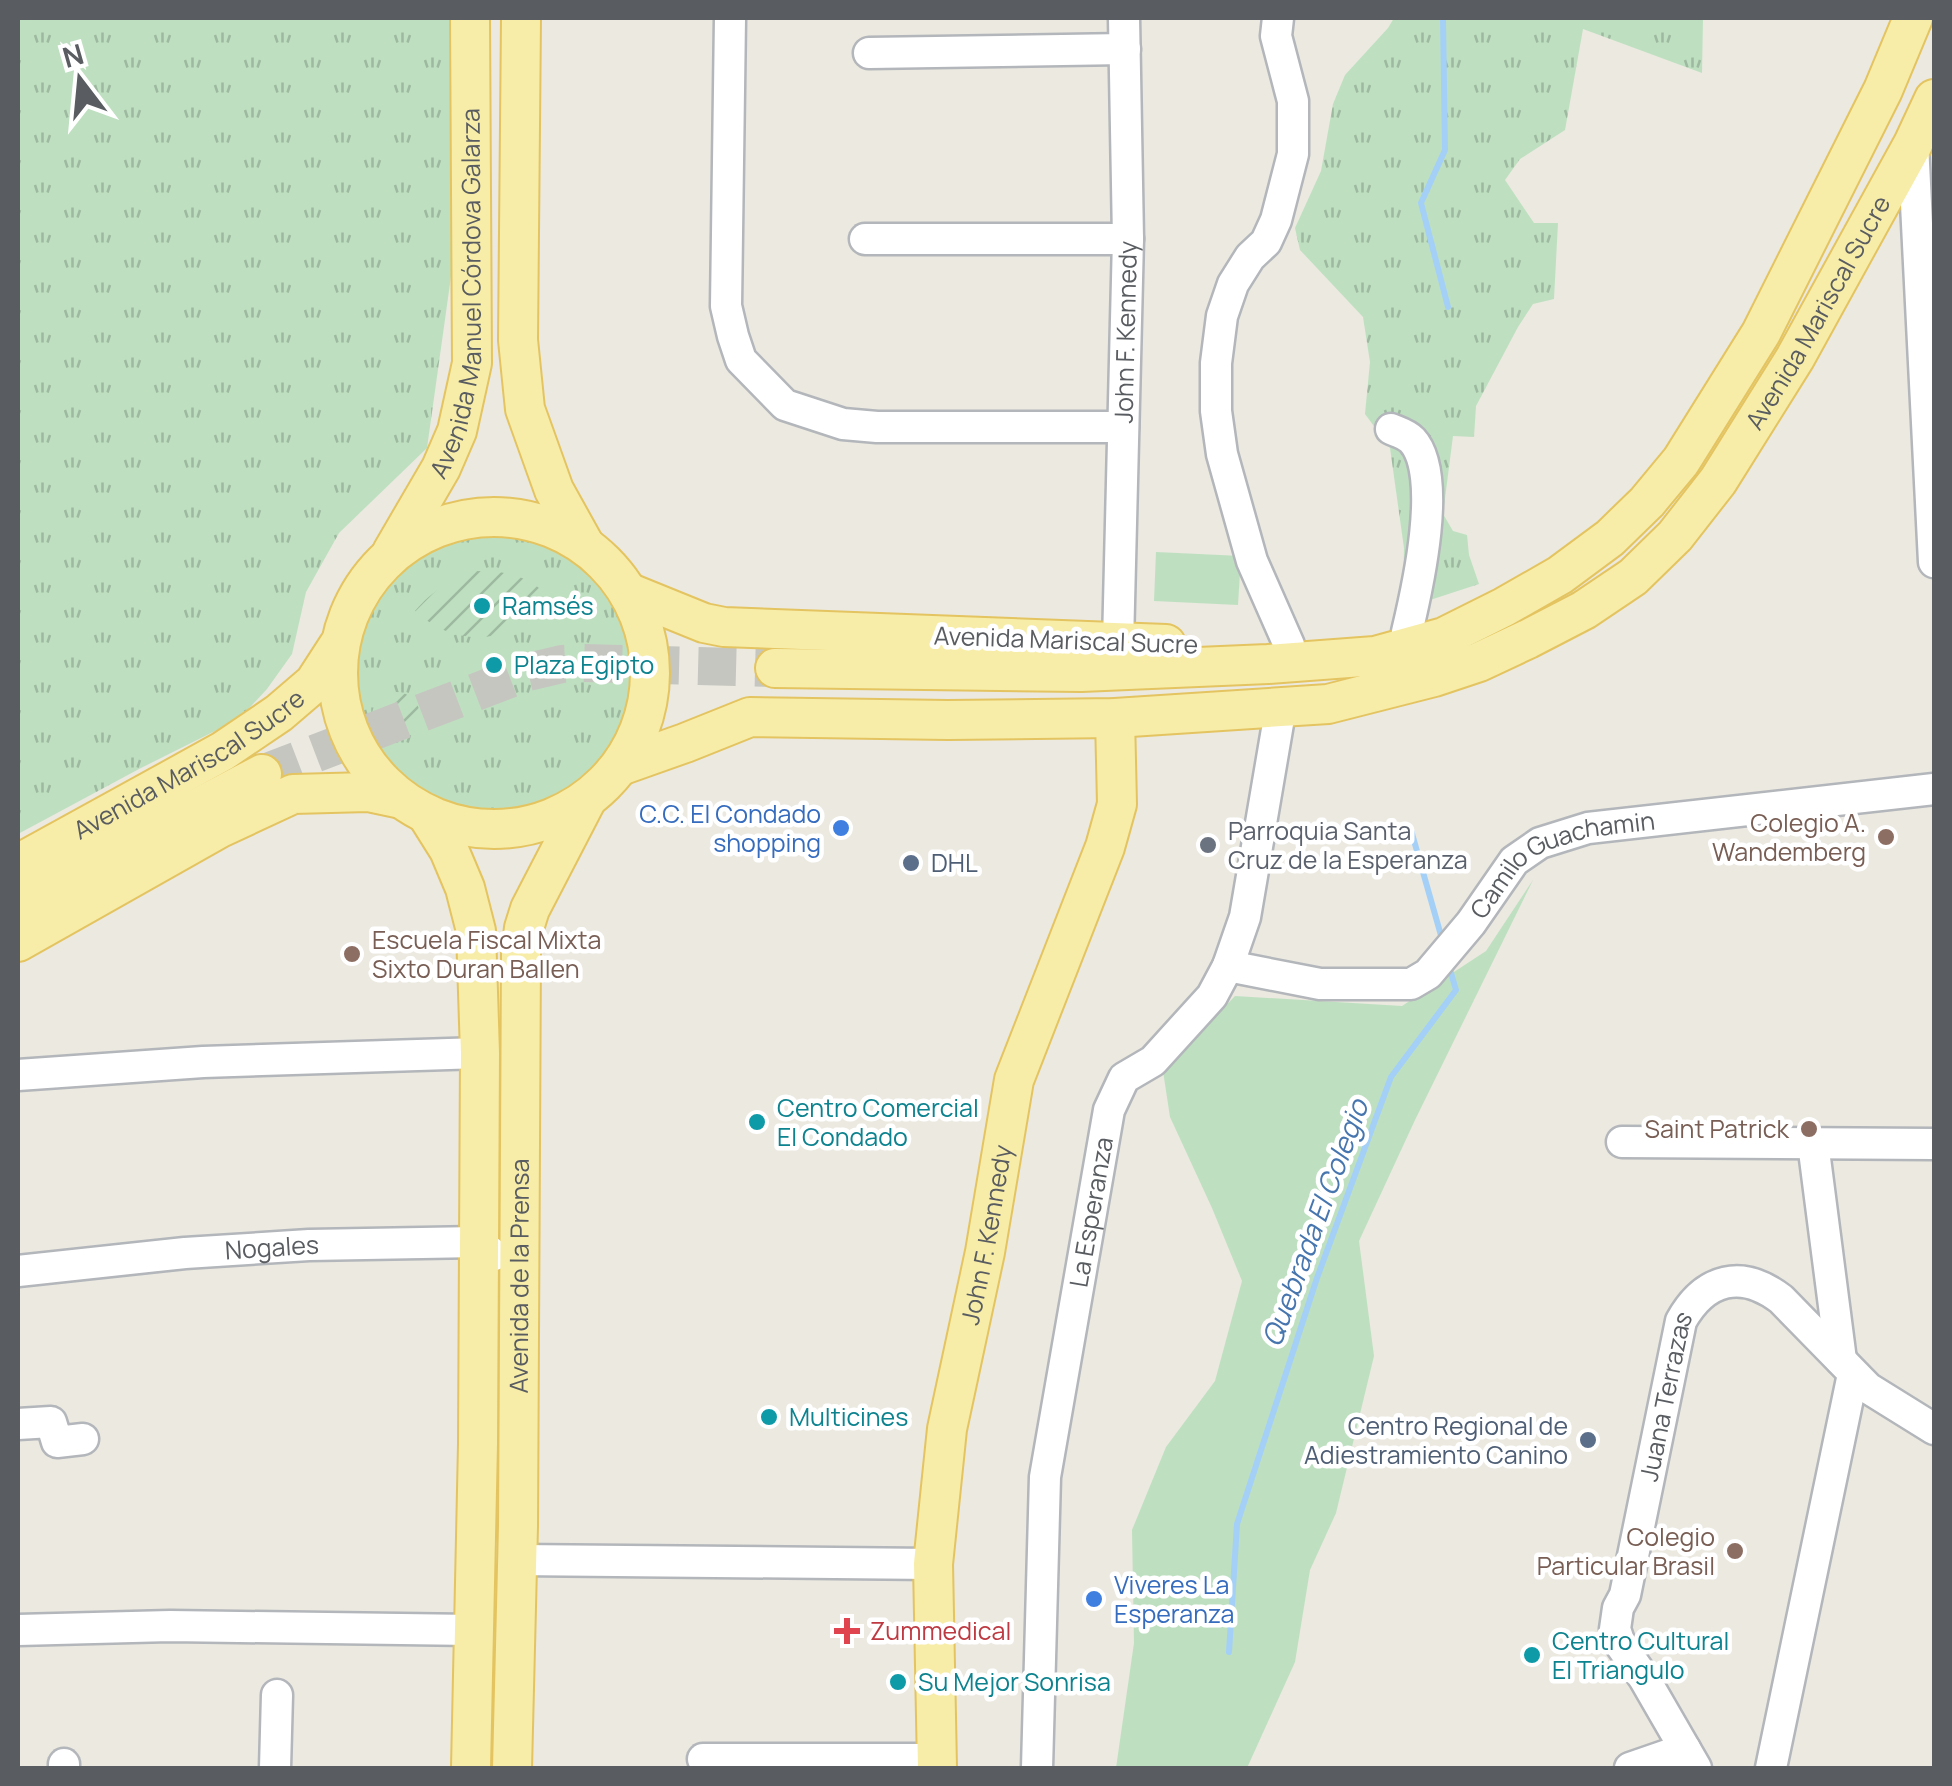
<svg xmlns="http://www.w3.org/2000/svg" width="1952" height="1786" viewBox="0 0 1952 1786" font-family="Manrope,sans-serif">
<defs>
<pattern id="grass-tufts" width="24" height="20" patternUnits="userSpaceOnUse" patternTransform="scale(2.5)"><rect width="24" height="20" fill="#bee0c0"/><path d="M3 7l-1-3M5 7V3M7 7l1-3M15 17l-1-3M17 17v-4M19 17l1-3" fill="none" stroke="#9db99f"/></pattern>
<pattern id="garden-furrows" width="10" height="10" patternUnits="userSpaceOnUse" patternTransform="scale(2.5)"><rect width="10" height="10" fill="#bee0c0"/><path d="M-1 1l2-2M0 10L10 0M9 11l2-2" fill="none" stroke="#9db99f"/></pattern>
</defs>
<rect width="100%" height="100%" fill="#ebe9e0"/>
<path fill="url(#grass-tufts)" d="M18,18H452L454,255L427,448L339,533L306,592L292,654L267,689L239,719L139,769L18,834Z
M1394,18H1703L1702,73L1583,29L1565,130L1520,159L1505,180L1534,223H1558L1554,299L1533,304L1518,327L1476,406L1474,437L1453,436L1443,514L1453,531L1467,535L1469,555L1479,584L1427,601L1403,603L1404,548L1390,448L1365,414L1370,362L1363,317L1300,250L1295,228L1321,171L1333,104L1345,75L1388,28Z
M355 674a140 140 0 1 1 280 0a140 140 0 1 1-280 0Z"/>
<path fill="#bee0c0" d="M1156,552L1241,556L1238,605L1154,601Z
M1533,880L1415,1120L1359,1241L1374,1356L1336,1513L1310,1570L1295,1662L1247,1768H1116L1134,1643L1132,1530L1166,1447L1215,1381L1242,1281L1212,1208L1170,1117L1163,1071L1235,996L1402,1006L1486,951Z"/>
<path fill="url(#garden-furrows)" d="M475,571C503,571 526,574 546,594C542,609 533,617 521,625C484,646 446,639 415,611C433,590 450,581 475,571Z
M372 716a24 24 0 1 1 48 0a24 24 0 1 1-48 0Z"/>
<g fill="none" stroke-linecap="round" stroke-linejoin="round">
<path stroke="#a4d0f7" stroke-width="6" d="M1443,18L1445,150L1421,203L1448,307
M1411,830L1442,939
M1229,1652L1237,1524L1317,1278L1391,1077L1456,990L1449,966"/>
<path stroke="#c6c6c0" stroke-width="38" stroke-dasharray="38 19" stroke-linecap="butt" d="M262,774L528,672L562,664L580,663L775,668"/>
<g stroke="#b3b6ba" stroke-width="35">
<g id="minor">
<path d="M730,18L726,306L733,336L741,360L785,405L843,424L877,427H1123"/>
<path d="M1278,18L1276,36L1293,101V154L1276,220L1266,242L1250,257L1233,284L1222,316L1216,363V411L1222,454L1252,561L1289,645"/>
<path d="M869,53L1125,49"/>
<path d="M1913,144L1934,562"/>
<path d="M865,239H1128"/>
<path d="M1391,429C1398,432 1406,434 1412,440C1444,474 1417,590 1407,632"/>
<path id="s1" d="M1118,644L1128,239L1124,18"/>
<path id="s2" d="M1228,966L1320,984H1411L1428,974L1471,923L1514,861L1540,843L1588,828L1934,789"/>
<path d="M18,1075L203,1062L480,1053"/>
<path d="M1622,1142L1934,1144"/>
<path d="M1813,1143L1841,1360"/>
<path id="s3" d="M18,1271L185,1253L309,1245L478,1242L494,1255"/>
<path d="M18,1424L51,1422L57,1442L83,1439"/>
<path d="M517,1560L933,1564"/>
<path d="M18,1630L170,1626L474,1630"/>
<path d="M703,1759H937"/>
<path d="M64,1768V1764"/>
<path d="M275,1768L277,1695"/>
<path id="s4" d="M1037,1768L1045,1477L1109,1110L1124,1078L1153,1061L1212,996L1228,966L1245,917L1281,706"/>
<path d="M1630,1768L1685,1749"/>
<path id="s5" d="M1696,1768L1644,1678L1620,1644L1615,1629L1618,1608L1625,1595L1681,1321C1705,1278 1742,1269 1781,1299L1868,1388L1934,1429"/>
<path d="M1771,1768L1853,1374"/>
</g>
</g>
<g stroke="#e4c460" stroke-width="42">
<g id="major">
<path d="M521,18L518,340L525,409L554,490L584,544"/>
<circle cx="494" cy="673" r="156"/>
<path id="s6" d="M392,552L441,468L457,431L472,363L470,18"/>
<path d="M630,593L704,623L724,627L1166,644"/>
<path d="M775,668L1081,672L1268,664L1375,656L1444,637L1504,607L1560,575L1610,538L1647,502L1681,461L1761,333L1883,90L1913,18"/>
<path id="s7" d="M620,766L685,743L750,717L948,720L1115,718L1328,704L1434,677L1479,662L1528,639L1584,610L1633,577L1675,536L1718,481L1795,358L1913,144L1934,99"/>
<path d="M427,815L449,850L465,888L476,931L480,1053L478,1444L471,1768"/>
<path id="s8" d="M18,864L223,751L279,713L314,683L338,646"/>
<path d="M18,902L262,774"/>
<path d="M18,942L220,828L293,794L368,792L401,799"/>
<path id="s9" d="M512,1768L518,1526L521,953L524,928L530,909L587,799"/>
<path id="s10" d="M937,1768L933,1564L947,1429L985,1252L1014,1080L1105,847L1117,804L1115,718"/>
</g>
</g>
<use href="#minor" stroke="#fff" stroke-width="30"/>
<use href="#major" stroke="#f7eda9" stroke-width="38"/>
</g>
<g fill="#0f9aa8" stroke="#fff" stroke-width="4">
<circle cx="482" cy="606" r="10"/>
<circle cx="494" cy="665" r="10"/>
<circle cx="757" cy="1122" r="10"/>
<circle cx="769" cy="1417" r="10"/>
<circle cx="1532" cy="1655" r="10"/>
<circle cx="898" cy="1682" r="10"/>
</g>
<g fill="#3f7fe0" stroke="#fff" stroke-width="4">
<circle cx="841" cy="828" r="10"/>
<circle cx="1094" cy="1599" r="10"/>
</g>
<g fill="#8d6e63" stroke="#fff" stroke-width="4">
<circle cx="1886" cy="837" r="10"/>
<circle cx="352" cy="954" r="10"/>
<circle cx="1809" cy="1129" r="10"/>
<circle cx="1735" cy="1551" r="10"/>
</g>
<circle fill="#6b7280" stroke="#fff" stroke-width="4" cx="1208" cy="845" r="10"/>
<g fill="#5c6f8a" stroke="#fff" stroke-width="4">
<circle cx="911" cy="863" r="10"/>
<circle cx="1588" cy="1440" r="10"/>
</g>
<path fill="#e0444e" stroke="#fff" stroke-width="4" d="M842 1616h10v10h10v10h-10v10h-10v-10h-10v-10h10z"/>
<g text-anchor="middle" stroke-width="9" stroke-linejoin="round" paint-order="stroke">
<g font-size="25" fill="#595c60" stroke="#fff">
<text dy="9" stroke="none"><textPath href="#s6" startOffset="275">Avenida Manuel Córdova Galarza</textPath></text>
<text dy="9" stroke="none"><textPath href="#s7" startOffset="1375">Avenida Mariscal Sucre</textPath></text>
<text dy="9" stroke="none"><textPath href="#s1" startOffset="312">John F. Kennedy</textPath></text>
<text transform="translate(1066 640) rotate(2)" y="9">Avenida Mariscal Sucre</text>
<text dy="9" stroke="none"><textPath href="#s8" startOffset="198">Avenida Mariscal Sucre</textPath></text>
<text dy="9" stroke="none"><textPath href="#s2" startOffset="388">Camilo Guachamin</textPath></text>
<text dy="9" stroke="none"><textPath href="#s4" startOffset="560">La Esperanza</textPath></text>
<text dy="9" stroke="none"><textPath href="#s10" startOffset="538">John F. Kennedy</textPath></text>
<text dy="9" stroke="none"><textPath href="#s3" startOffset="255">Nogales</textPath></text>
<text dy="9" stroke="none"><textPath href="#s9" startOffset="492">Avenida de la Prensa</textPath></text>
<text dy="9" stroke="none"><textPath href="#s5" startOffset="400">Juana Terrazas</textPath></text>
</g>
<g font-size="25" fill="#0d838f" stroke="#fff" text-anchor="start">
<text x="502" y="615">Ramsés</text>
<text x="514" y="674">Plaza Egipto</text>
<text x="777" y="1117">Centro Comercial<tspan x="777" dy="29">El Condado</tspan></text>
<text x="789" y="1426">Multicines</text>
<text x="1552" y="1650">Centro Cultural<tspan x="1552" dy="29">El Triangulo</tspan></text>
<text x="918" y="1691">Su Mejor Sonrisa</text>
</g>
<g font-size="25" fill="#366cbe" stroke="#fff" text-anchor="end">
<text x="821" y="823">C.C. El Condado<tspan x="821" dy="29">shopping</tspan></text>
<text x="1114" y="1594" text-anchor="start">Viveres La<tspan x="1114" dy="29">Esperanza</tspan></text>
</g>
<g font-size="25" fill="#785e54" stroke="#fff" text-anchor="end">
<text x="1866" y="832">Colegio A.<tspan x="1866" dy="29">Wandemberg</tspan></text>
<text x="372" y="949" text-anchor="start">Escuela Fiscal Mixta<tspan x="372" dy="29">Sixto Duran Ballen</tspan></text>
<text x="1789" y="1138">Saint Patrick</text>
<text x="1715" y="1546">Colegio<tspan x="1715" dy="29">Particular Brasil</tspan></text>
</g>
<g font-size="25" fill="#5b616d" stroke="#fff" text-anchor="start">
<text x="1228" y="840">Parroquia Santa<tspan x="1228" dy="29">Cruz de la Esperanza</tspan></text>
</g>
<g font-size="25" fill="#4e5e75" stroke="#fff" text-anchor="start">
<text x="931" y="872">DHL</text>
<text x="1568" y="1435" text-anchor="end">Centro Regional de<tspan x="1568" dy="29">Adiestramiento Canino</tspan></text>
</g>
<g font-size="25" fill="#be3a42" stroke="#fff" text-anchor="start">
<text x="870" y="1640">Zummedical</text>
</g>
<g font-size="28" font-style="italic" fill="#4776af" stroke="#fff">
<text transform="translate(1315 1223) rotate(-70)" y="10">Quebrada El Colegio</text>
</g>
</g>
<rect width="1952" height="1786" fill="none" stroke="#595c60" stroke-width="40"/>
<g transform="translate(80 80) rotate(344)" stroke="#ffffff" stroke-width="8" paint-order="stroke">
<path d="M0-8L18 38L0 25L-18 38Z" fill="#595c60"/>
<text y="-15" font-size="28" font-weight="bold" text-anchor="middle" fill="#595c60">N</text>
</g>
</svg>
